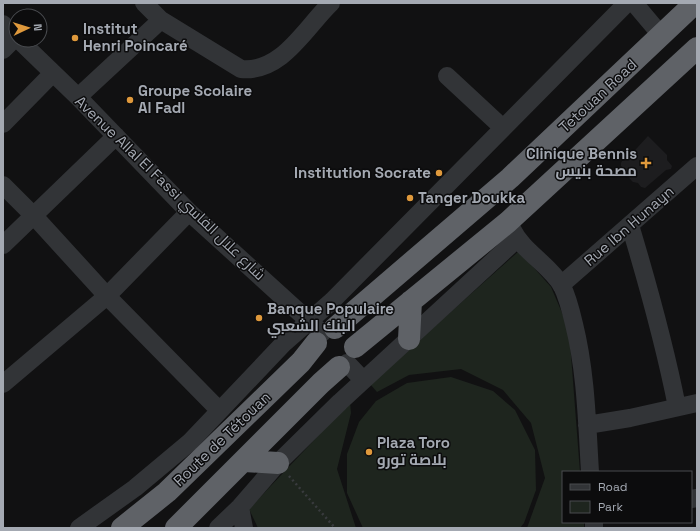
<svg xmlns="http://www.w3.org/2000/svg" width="700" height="531" viewBox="0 0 700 531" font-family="'Space Grotesk',Cairo,sans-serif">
<rect width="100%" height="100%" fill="#111112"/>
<path fill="#1d1d1f" d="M648,136L667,155V160L672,166L671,169L666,170L645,188L641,187L638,183L633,182L630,179L625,170L621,166V163L622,161L626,160Z"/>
<path fill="#1e251e" d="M519,251L551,287L569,329L580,472H563V522H584V528H527L545,478L531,423L503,390L461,369L409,375L377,392L370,384Z
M451,377L493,391L515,410L535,450L536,490L524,523L520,528H363L347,493V454L359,422L376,401L407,383Z
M350,402L351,413L337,469L356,528H258L249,509Z"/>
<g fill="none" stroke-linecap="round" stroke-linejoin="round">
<path stroke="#393b3e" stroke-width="2.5" stroke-dasharray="2 3" stroke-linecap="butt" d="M289,476L335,528"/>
<path stroke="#323437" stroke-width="18" d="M144,3L161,20L241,69C282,73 305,28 331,3
M634,3L661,35
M3,24L16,37
M19,40L78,97L189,212L322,333
M3,50L16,37
M447,76L503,128
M78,97L161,20
M3,124L53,73
M3,185L34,216L107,296L219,410
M630,225C648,285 665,346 677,407
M512,229C523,252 549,264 562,286C568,298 571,311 574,324C586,372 587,423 590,472
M3,245L116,136
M561,285L697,166
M347,363L363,380
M3,384L107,296L189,212
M587,425L630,418L697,403
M691,499L697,498
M240,507L244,528
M594,522V528
M79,528L135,488L190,442L283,344L332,301L627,3
M218,528L240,507L278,463L340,402L517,239"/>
<path stroke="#5f6267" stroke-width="22" d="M335,328L510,178L695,3
M409,339L411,301
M355,347L508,222L697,48
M244,461L278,463
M122,528L167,492L301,362L316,343
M176,528L321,383L339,367"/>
</g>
<g fill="#df993c" stroke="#0c0c0d" stroke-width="1.5">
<circle cx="75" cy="38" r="4"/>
<circle cx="130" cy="100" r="4"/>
<path d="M644 157h4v4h4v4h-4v4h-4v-4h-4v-4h4z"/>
<circle cx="439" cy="173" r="4"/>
<circle cx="410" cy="198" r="4"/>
<circle cx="259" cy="318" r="4"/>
<circle cx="369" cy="452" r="4"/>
</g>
<g text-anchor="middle" stroke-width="3" stroke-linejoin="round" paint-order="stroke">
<g font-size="15" font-weight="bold" fill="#a4a9b2" stroke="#0c0c0d" text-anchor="start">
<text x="83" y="34">Institut<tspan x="83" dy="17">Henri Poincaré</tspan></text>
<text x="138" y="96">Groupe Scolaire<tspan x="138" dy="17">Al Fadl</tspan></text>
<text x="637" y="159" text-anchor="end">Clinique Bennis<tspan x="637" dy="17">مصحة بنيس</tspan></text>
<text x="431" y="178" text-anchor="end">Institution Socrate</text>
<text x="418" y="203">Tanger Doukka</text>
<text x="267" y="314">Banque Populaire<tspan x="267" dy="17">البنك الشعبي</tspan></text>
<text x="377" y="448">Plaza Toro<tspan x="377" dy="17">بلاصة تورو</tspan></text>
</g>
<g font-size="15" fill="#a4a9b2" stroke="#0c0c0d">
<text transform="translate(598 96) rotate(-43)" y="5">Tetouan Road</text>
<text transform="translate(170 188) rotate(44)" y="5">Avenue Allal El Fassi شارع علال الفاسي</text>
<text transform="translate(629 226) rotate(-41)" y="5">Rue Ibn Hunayn</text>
<text transform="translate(222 439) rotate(-44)" y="5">Route de Tétouan</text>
</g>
</g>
<rect width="700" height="531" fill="none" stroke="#a4a9b2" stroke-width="8"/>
<rect x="562" y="471" width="130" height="52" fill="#0c0c0d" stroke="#494b4f"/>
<rect x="570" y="484" width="20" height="6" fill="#323437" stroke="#494b4f"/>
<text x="598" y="491" font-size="12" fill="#a4a9b2">Road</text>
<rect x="570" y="501" width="20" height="12" fill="#1e251e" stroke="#494b4f"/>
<text x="598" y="511" font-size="12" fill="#a4a9b2">Park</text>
<g transform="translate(28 28) rotate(86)"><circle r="19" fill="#0c0c0d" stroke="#494b4f"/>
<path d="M0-3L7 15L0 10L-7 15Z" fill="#df993c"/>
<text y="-6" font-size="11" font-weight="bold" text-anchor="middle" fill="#a4a9b2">N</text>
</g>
</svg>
